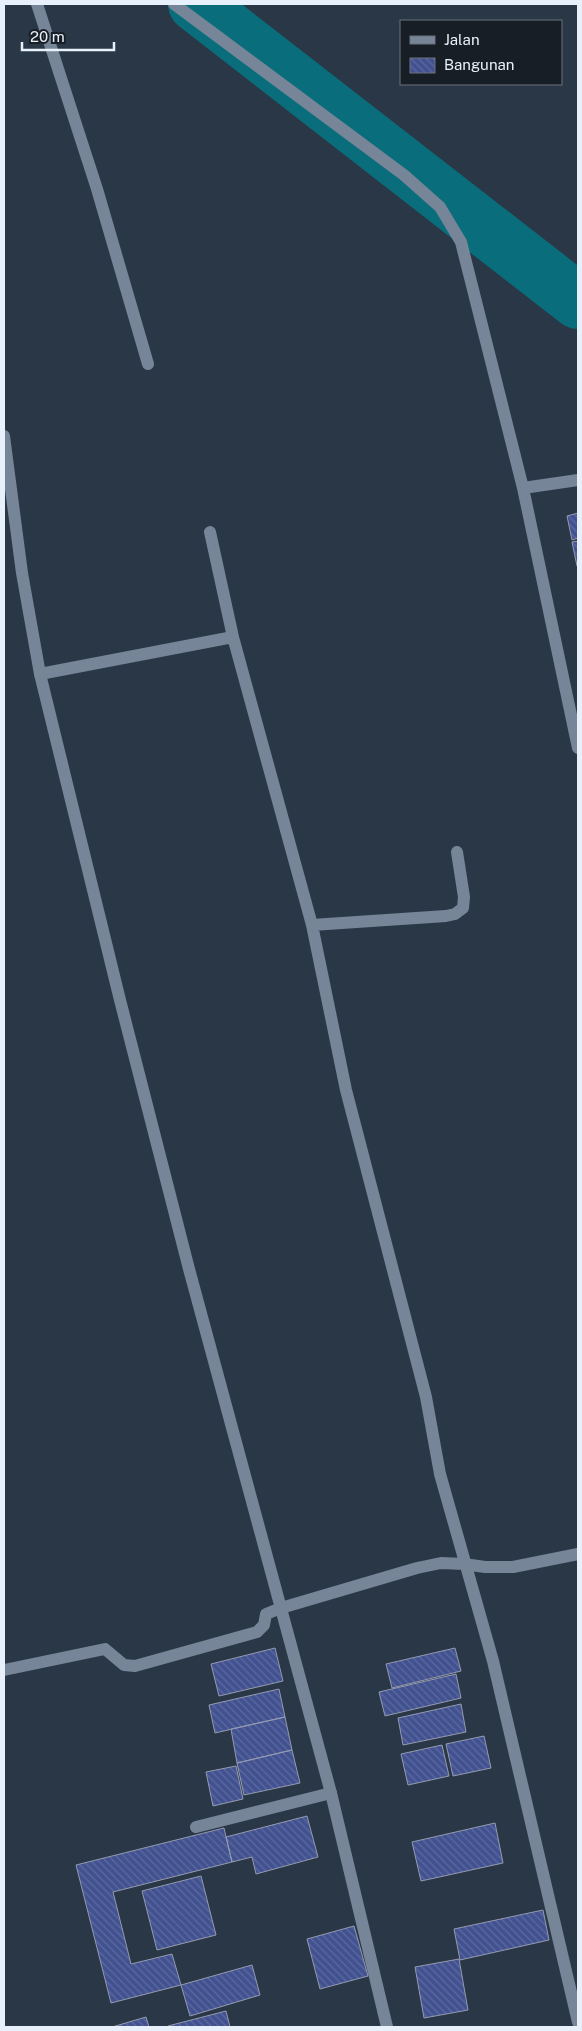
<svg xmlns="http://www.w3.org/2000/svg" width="582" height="2031" viewBox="0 0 582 2031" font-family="'Public Sans',sans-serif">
<defs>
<pattern id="building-back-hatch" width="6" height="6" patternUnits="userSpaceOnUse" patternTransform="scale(1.25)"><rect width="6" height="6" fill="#425190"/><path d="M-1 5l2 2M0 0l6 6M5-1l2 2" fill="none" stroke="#5d6aa0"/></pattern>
</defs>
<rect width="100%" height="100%" fill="#2a3746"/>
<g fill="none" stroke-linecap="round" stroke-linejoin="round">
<path stroke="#096d7c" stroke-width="56" d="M196,4L578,301"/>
</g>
<path fill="url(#building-back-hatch)" stroke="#949bb0" d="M578,513V538L572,540L567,516Z
M578,541V566H577L572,542Z
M275,1648L283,1681L219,1696L211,1664Z
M455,1648L461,1671L392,1688L386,1664Z
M456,1674L461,1698L385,1716L379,1692Z
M279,1689L285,1717L215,1733L209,1705Z
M461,1704L466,1732L403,1745L398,1718Z
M285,1717L292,1750L237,1763L231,1729Z
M484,1736L491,1768L453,1776L446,1744Z
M442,1745L449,1776L408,1785L401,1754Z
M292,1750L300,1783L244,1795L237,1763Z
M236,1766L243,1799L213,1806L206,1772Z
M307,1816L318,1857L256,1874L252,1857L232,1862L226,1837Z
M495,1823L503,1863L421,1881L412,1842Z
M224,1828L232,1862L113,1892L131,1964L172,1954L181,1985L111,2003L76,1865Z
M201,1876L216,1935L157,1950L142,1891Z
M543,1910L549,1940L460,1960L454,1929Z
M354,1926L368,1976L320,1989L307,1939Z
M459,1959L468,2010L424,2018L415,1967Z
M252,1965L260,1995L190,2016L181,1985Z
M226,2011L230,2027H168V2026Z
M146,2017L149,2027H112Z"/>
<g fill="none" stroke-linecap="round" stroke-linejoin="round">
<path stroke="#768597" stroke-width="12" d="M37,4L97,189L148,364
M174,4L404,175L440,207L461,242L523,488L578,748
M523,488L578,480
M210,532L233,637
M40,674L233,637L312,925L346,1090L426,1397L440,1474L493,1661L578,2022
M312,925L446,916L455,914L463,908L464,897L457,852
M4,1670L105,1649L124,1665L135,1666L257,1632L264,1625L266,1614L281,1608L417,1568L441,1563L464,1564L485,1567H513L578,1554
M196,1827L331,1793"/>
<path stroke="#768597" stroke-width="12" d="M4,436L22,573L40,674L120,1000L189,1269L331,1793L387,2027"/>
</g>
<rect width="582" height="2031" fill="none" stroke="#e8f1fb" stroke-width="10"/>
<rect x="400" y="20" width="162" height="65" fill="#181e25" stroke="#6b727b"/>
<rect x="410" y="36" width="25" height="8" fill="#768597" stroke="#6b727b"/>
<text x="444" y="45" font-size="15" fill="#e8f1fb">Jalan</text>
<rect x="410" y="58" width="25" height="15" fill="url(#building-back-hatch)" stroke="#6b727b"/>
<text x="444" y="70" font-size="15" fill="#e8f1fb">Bangunan</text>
<path d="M22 42v8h92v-8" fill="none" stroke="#e8f1fb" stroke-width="2.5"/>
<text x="30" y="42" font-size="15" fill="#e8f1fb" stroke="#181e25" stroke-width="4" paint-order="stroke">20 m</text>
</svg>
